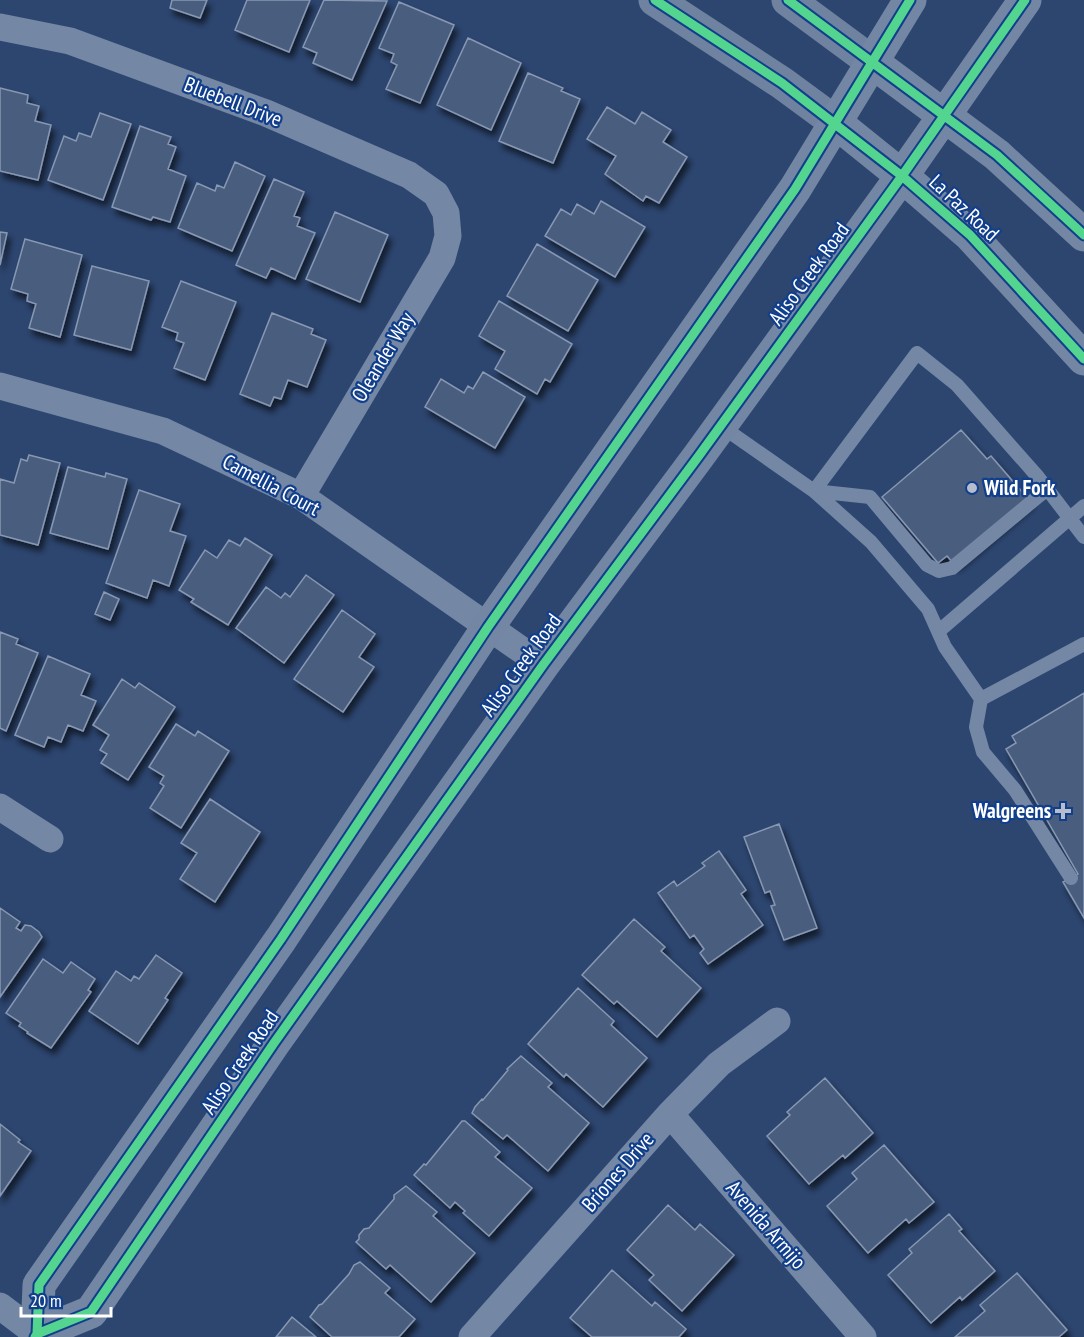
<svg xmlns="http://www.w3.org/2000/svg" width="1084" height="1337" viewBox="0 0 1084 1337" font-family="'PT Sans Narrow',sans-serif">
<defs>
<filter id="shadow"><feDropShadow dx="3.5" dy="6" stdDeviation="3" flood-color="#0009"/></filter>
</defs>
<rect width="100%" height="100%" fill="#2d4670"/>
<path fill="#485d7e" stroke="#8898b3" stroke-width="1.5" filter="url(#shadow)" d="M172,0H207L200,18L170,8Z
M247,0H310L289,52L235,30Z
M324,0L387,1L352,80L313,63L317,53L303,47Z
M399,2L454,25L420,103L386,89L397,65L391,62L394,54L379,48Z
M468,38L521,63L491,130L437,105Z
M528,73L563,88L561,91L580,99L553,163L499,141Z
M0,88L28,95L27,103L39,106L35,121L51,125L38,180L0,171Z
M607,107L635,124L642,112L671,130L663,142L687,157L659,203L646,196L643,201L605,174L616,156L587,139Z
M100,113L131,124L103,200L48,180L64,136L76,141L79,133L91,137Z
M140,126L171,137L168,144L176,147L168,169L186,176L170,222L153,217L151,220L112,207Z
M235,162L265,176L232,251L178,228L197,183L215,191L217,185L224,188Z
M274,179L304,192L294,216L300,218L297,226L315,233L295,279L271,268L266,278L236,265Z
M601,201L645,227L615,277L545,236L561,209L571,215L577,204L594,214Z
M335,212L388,235L360,302L306,279Z
M0,232L7,233L0,265Z
M25,239L82,255L60,337L29,328L36,304L27,301L28,294L11,289Z
M537,244L598,280L568,331L507,296Z
M92,266L149,281L131,350L74,335Z
M181,281L236,302L205,380L174,368L184,343L176,340L178,333L162,327Z
M499,301L572,344L550,382L545,379L537,394L495,369L505,351L479,336Z
M272,313L313,329L311,334L326,340L307,387L288,380L281,399L274,397L270,406L240,394Z
M483,372L525,397L495,448L425,407L441,379L464,393L468,386L473,389Z
M961,430L987,459L991,456L1030,501L955,565L947,556L938,563L882,497Z
M29,455L60,463L38,545L0,535V479L14,483L21,459L27,461Z
M68,467L105,477L106,473L127,479L108,549L50,533Z
M139,490L180,504L170,531L186,536L169,586L153,580L147,598L106,583Z
M245,538L272,555L228,625L191,602L194,599L179,590L205,550L217,558L229,540L240,546Z
M306,575L334,595L284,663L236,628L266,587L281,598L285,593L290,597Z
M104,592L119,599L110,620L95,614Z
M342,610L375,634L359,657L374,667L343,712L294,679Z
M0,632L18,639L16,644L38,653L6,731L0,728Z
M48,656L90,674L81,695L96,701L83,731L68,725L61,742L48,737L44,747L15,735Z
M122,679L135,688L139,683L175,707L128,780L101,763L107,754L100,750L109,735L93,725Z
M1084,693V918L1063,882L1078,874L1006,749L1016,743L1012,736Z
M176,724L195,736L198,731L229,751L181,828L150,808L164,786L160,783L164,776L149,767Z
M210,799L260,832L215,902L180,879L197,853L181,843Z
M779,824L817,928L784,940L771,906L775,905L770,891L765,893L744,837Z
M719,851L746,890L741,894L763,925L708,964L700,953L704,949L694,935L690,938L658,893L674,881L677,886L705,866L702,863Z
M0,908L20,922L16,928L21,931L25,925L31,926L39,932L42,937L0,997Z
M634,919L665,947L661,951L701,988L657,1037L617,1001L614,1004L582,975Z
M156,955L182,973L165,998L168,1000L138,1044L89,1011L116,971L131,981L134,976L139,979Z
M43,959L63,973L71,962L95,979L88,990L91,992L51,1048L27,1033L28,1032L19,1026L21,1023L6,1013Z
M578,988L614,1021L611,1025L647,1058L603,1107L566,1074L564,1077L528,1044Z
M521,1056L552,1083L548,1087L589,1123L548,1171L507,1135L503,1139L472,1113L475,1107L482,1099L483,1100L508,1070L507,1069Z
M825,1078L873,1133L845,1158L843,1155L809,1184L767,1136L790,1115L787,1112Z
M462,1121H465L500,1152L495,1157L532,1188L489,1236L463,1213L465,1211L455,1202L450,1208L414,1175L424,1164L426,1165Z
M0,1124L20,1140L18,1142L31,1151L0,1196Z
M884,1145L934,1202L909,1223L906,1219L868,1253L827,1206L857,1179L852,1173Z
M406,1186L437,1212L433,1216L475,1253L431,1302L390,1265L386,1269L356,1242L359,1239V1235L364,1229L369,1228L394,1199V1195Z
M668,1205L695,1230L700,1224L734,1255L682,1311L649,1280L654,1275L627,1250Z
M949,1214L962,1229L959,1231L995,1271L962,1300L960,1297L931,1323L888,1275L912,1253L909,1249Z
M360,1262L390,1288L385,1293L415,1319L399,1337H332L310,1317L319,1305L322,1304L349,1274L354,1265Z
M612,1270L652,1306L655,1302L686,1329L679,1337H592L570,1318Z
M1017,1273L1067,1330L1059,1337H955L985,1311L980,1305Z
M292,1317L316,1337H276Z"/>
<g fill="none" stroke-linecap="round" stroke-linejoin="round">
<path stroke="#7487a4" stroke-width="14" d="M721,426L814,491L871,542L928,609L945,647L981,699L1084,644
M814,491L917,353L957,385L1038,477L1084,537
M814,491L870,497L927,565L939,571L952,568L1047,489
M939,631L1084,506
M981,699L976,727L983,752L1015,790L1071,878"/>
<path stroke="#7487a4" stroke-width="27" d="M0,27L70,41L266,113L409,175L436,194L446,213L448,236L442,258L301,496
M0,386L163,431L301,496L543,665
M0,807L50,839
M670,1114L863,1337
M0,1306L37,1334
M472,1337L670,1114L719,1064L777,1021"/>
<path stroke="#6f82a0" stroke-width="33" d="M655,0L782,83L835,122
M788,0L872,62"/>
<path stroke="#7386a3" stroke-width="33" d="M872,62L997,155L1084,235
M835,122L902,176L970,235L1084,359
M37,1334L91,1312L274,1043L543,665L698,457L902,176L1025,0
M35,1337L37,1334L39,1285L281,939L488,627L795,189L910,0"/>
<g stroke="#113f8c" stroke-width="13">
<path id="cycleway" d="M655,0L782,83L902,176L970,235L1084,359
M788,0L997,155L1084,235
M37,1334L91,1312L274,1043L543,665L698,457L902,176L1025,0
M35,1337L37,1334L39,1285L281,939L488,627L795,189L910,0"/>
</g>
<use href="#cycleway" stroke="#53d58f" stroke-width="9"/>
</g>
<g fill="#b6becd" stroke="#113f8c" stroke-width="2">
<circle cx="972" cy="488" r="6"/>
<path d="M1060 802h6v6h6v6h-6v6h-6v-6h-6v-6h6z"/>
</g>
<g text-anchor="middle" stroke-width="4.5" stroke-linejoin="round" paint-order="stroke">
<g font-size="21" fill="#fff" stroke="#113f8c">
<text transform="translate(233 102) rotate(21)" y="7">Bluebell Drive</text>
<text transform="translate(964 208) rotate(43)" y="7">La Paz Road</text>
<text transform="translate(809 274) rotate(-54)" y="7">Aliso Creek Road</text>
<text transform="translate(383 357) rotate(-59)" y="7">Oleander Way</text>
<text transform="translate(271 485) rotate(28)" y="7">Camellia Court</text>
<text transform="translate(521 665) rotate(-54)" y="7">Aliso Creek Road</text>
<text transform="translate(240 1062) rotate(-56)" y="7">Aliso Creek Road</text>
<text transform="translate(618 1172) rotate(-49)" y="7">Briones Drive</text>
<text transform="translate(766 1225) rotate(49)" y="7">Avenida Armijo</text>
</g>
<g font-size="21" font-weight="bold" fill="#fff" stroke="#113f8c" text-anchor="start">
<text x="984" y="495">Wild Fork</text>
<text x="1051" y="818" text-anchor="end">Walgreens</text>
</g>
</g>
<path d="M21 1307v9h90v-9" fill="none" stroke="#ffffff" stroke-width="3"/>
<text x="30" y="1307" font-size="18" fill="#ffffff" stroke="#113f8c" stroke-width="4.5" paint-order="stroke">20 m</text>
</svg>
